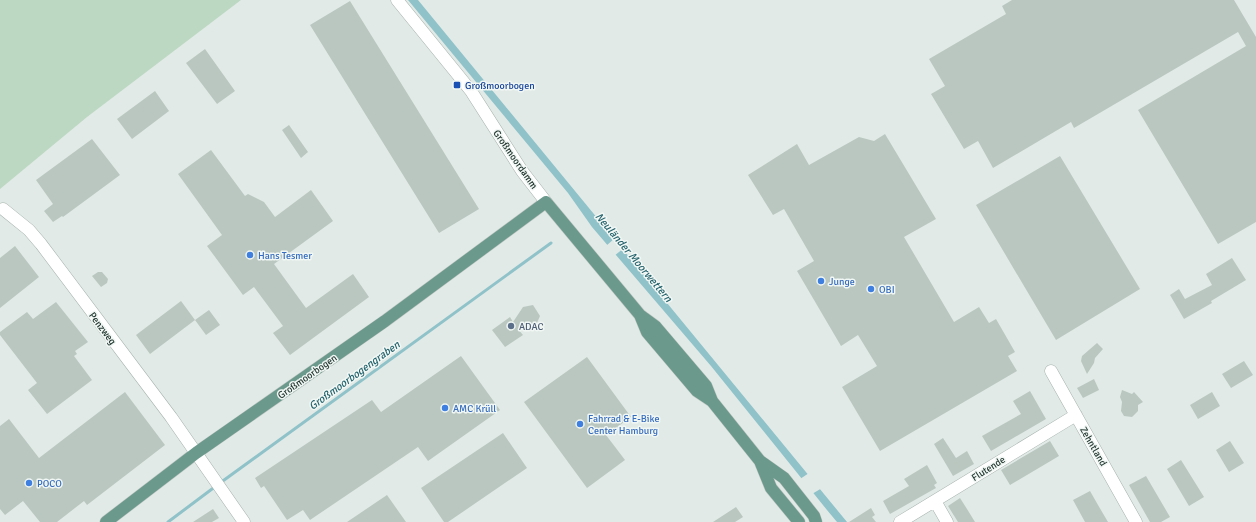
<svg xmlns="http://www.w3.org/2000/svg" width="1256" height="522" viewBox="0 0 1256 522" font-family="Signika,sans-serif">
<rect width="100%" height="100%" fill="#e1eae6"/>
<path fill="#bcd8c3" d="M0,0H241L87,117L0,189Z"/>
<path fill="#8fc2c9" d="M408,0H418L847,522H837L827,510L711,366L592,227L568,193Z"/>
<path fill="#e1eae6" d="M615,238L624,248L614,256L606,246Z
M809,473L822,488L812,494L800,479Z"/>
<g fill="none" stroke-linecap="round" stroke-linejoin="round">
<path stroke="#8fc2c9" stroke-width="3" d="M220,483L551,243
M168,522L216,486"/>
</g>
<path fill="#bac7c1" d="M1012,0H1234L1256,37V222L1218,244L1138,110L1246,46L1238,32L1074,128L1071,122L993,168L978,141L964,149L931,94L945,86L929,59L1006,14L1002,6Z
M350,1L479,209L439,233L310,25Z
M205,49L235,91L217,104L186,63Z
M155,91L169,111L132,139L117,119Z
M289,125L308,152L301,158L282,130Z
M885,134L936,219L904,237L954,322L979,307L989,323L996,319L1015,352L1008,356L1017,371L880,451L842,387L877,366L858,335L841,346L797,271L814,261L784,209L773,215L748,175L797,144L809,165L859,137L874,141Z
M92,139L120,175L63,217L62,216L53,222L44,211L53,204L36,180Z
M211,150L245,196L248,194L264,202L275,217L311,190L333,221L274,264L306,308L353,274L369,297L290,355L273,333L283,326L254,287L243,295L207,246L222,235L178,174Z
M1060,156L1140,289L1056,340L976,205Z
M15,246L39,277L0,308V258Z
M1232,258L1246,280L1211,301L1212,303L1184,319L1170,295L1179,289L1185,299L1212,285L1206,274Z
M98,272H102L108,279L107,283L101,287L92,276Z
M181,301L195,320L150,354L136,335Z
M56,302L88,342L75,351L77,354L74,356L92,380L47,414L28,390L37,383L0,335V332L27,312L33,319Z
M533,305L540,316L536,325L518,329L523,335L505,347L492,330L510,317L513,322L523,307Z
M209,310L220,325L206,335L195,320Z
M1097,343L1103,349L1095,358L1094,363L1087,374L1081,361L1082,356Z
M461,356L500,410L428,461L418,447L310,520L303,510L287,520L264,486L261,488L255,478L372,400L381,412Z
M587,357L631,417L606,435L625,460L587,488L524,402Z
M1244,361L1253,375L1231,388L1222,374Z
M1094,379L1099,390L1083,398L1077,388Z
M1122,390L1132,394L1134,392L1143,402L1138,405V411L1132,417L1124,416L1121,411L1122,402L1120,397Z
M1030,391L1046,419L991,451L982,436L1021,414L1013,401Z
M125,392L165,445L87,505L84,501L57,522H40L23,501L5,515L0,509V426L9,419L39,458Z
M1212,392L1220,406L1198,419L1190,405Z
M503,433L527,468L448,522H444L421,488Z
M943,438L956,458L967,451L974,464L953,476L934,444Z
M1050,441L1059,456L1010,485L1001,470Z
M1230,441L1244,463L1229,472L1216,450Z
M1181,460L1204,497L1189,506L1167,469Z
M927,465L937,483L934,485L936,488L890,514L883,501L909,486L904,479Z
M1146,476L1170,517L1161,522H1150L1129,485Z
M1090,491L1098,505L1108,522H1085L1073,500Z
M387,495L406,522H347Z
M960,498L967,509L975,522H958L948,506Z
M736,507L743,517L735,522H713Z
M871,508L875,515L872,517L876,522H849Z
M213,509L219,518L212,522H193Z"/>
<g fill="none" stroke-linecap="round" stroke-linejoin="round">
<g stroke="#a5b1ac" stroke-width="13">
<path id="minor" d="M397,0L471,91L522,171L546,202
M3,209L29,230L41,244L171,417L244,522
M1051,371L1136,522
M935,501L947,522
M900,522L1076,415"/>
</g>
<g stroke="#c2c7c6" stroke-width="13">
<path id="major" d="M640,315L647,332L697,391L712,401L760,461L784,478L814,516L816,522
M760,461L771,488L799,522
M106,522L196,453L385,321L546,202L640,315L655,326L706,386L712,401"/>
</g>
<use href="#minor" stroke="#fff" stroke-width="12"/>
<use href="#major" stroke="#6b9a8c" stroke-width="12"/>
</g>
<rect fill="#1a4fb4" stroke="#f1f7f4" stroke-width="1.5" x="453" y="81" width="8" height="8" rx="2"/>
<g fill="#3f7fe0" stroke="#f1f7f4" stroke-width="1.5">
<circle cx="250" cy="255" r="4"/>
<circle cx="821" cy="281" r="4"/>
<circle cx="871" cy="289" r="4"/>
<circle cx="445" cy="408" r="4"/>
<circle cx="580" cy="424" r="4"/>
<circle cx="29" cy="483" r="4"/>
</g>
<circle fill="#5c6f8a" stroke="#f1f7f4" stroke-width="1.5" cx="511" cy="326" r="4"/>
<g text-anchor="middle" stroke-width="3" stroke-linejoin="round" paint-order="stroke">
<g font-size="10" fill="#164399" stroke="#f1f7f4" text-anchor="start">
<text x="465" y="89">Großmoorbogen</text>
</g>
<g font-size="10" fill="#243832" stroke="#f1f7f4">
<text transform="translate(516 159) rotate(55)" y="4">Großmoordamm</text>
<text transform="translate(103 328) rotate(53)" y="4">Penzweg</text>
<text transform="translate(307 376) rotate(-35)" y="4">Großmoorbogen</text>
<text transform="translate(1094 446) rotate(60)" y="4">Zehntland</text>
<text transform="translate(988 468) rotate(-32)" y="4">Flutende</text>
</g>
<g font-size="10" fill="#366cbe" stroke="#f1f7f4" text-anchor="start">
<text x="258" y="259">Hans Tesmer</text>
<text x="829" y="285">Junge</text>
<text x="879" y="293">OBI</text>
<text x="453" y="412">AMC Krüll</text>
<text x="588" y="422">Fahrrad &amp; E-Bike<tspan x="588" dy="12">Center Hamburg</tspan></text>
<text x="37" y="487">POCO</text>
</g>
<g font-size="10" fill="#4e5e75" stroke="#f1f7f4" text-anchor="start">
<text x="519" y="330">ADAC</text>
</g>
<g font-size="11" font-style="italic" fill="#25636d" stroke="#f1f7f4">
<text transform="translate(634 257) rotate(50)" y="4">Neuländer Moorwettern</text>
<text transform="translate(354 375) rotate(-36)" y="4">Großmoorbogengraben</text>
</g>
</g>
</svg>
